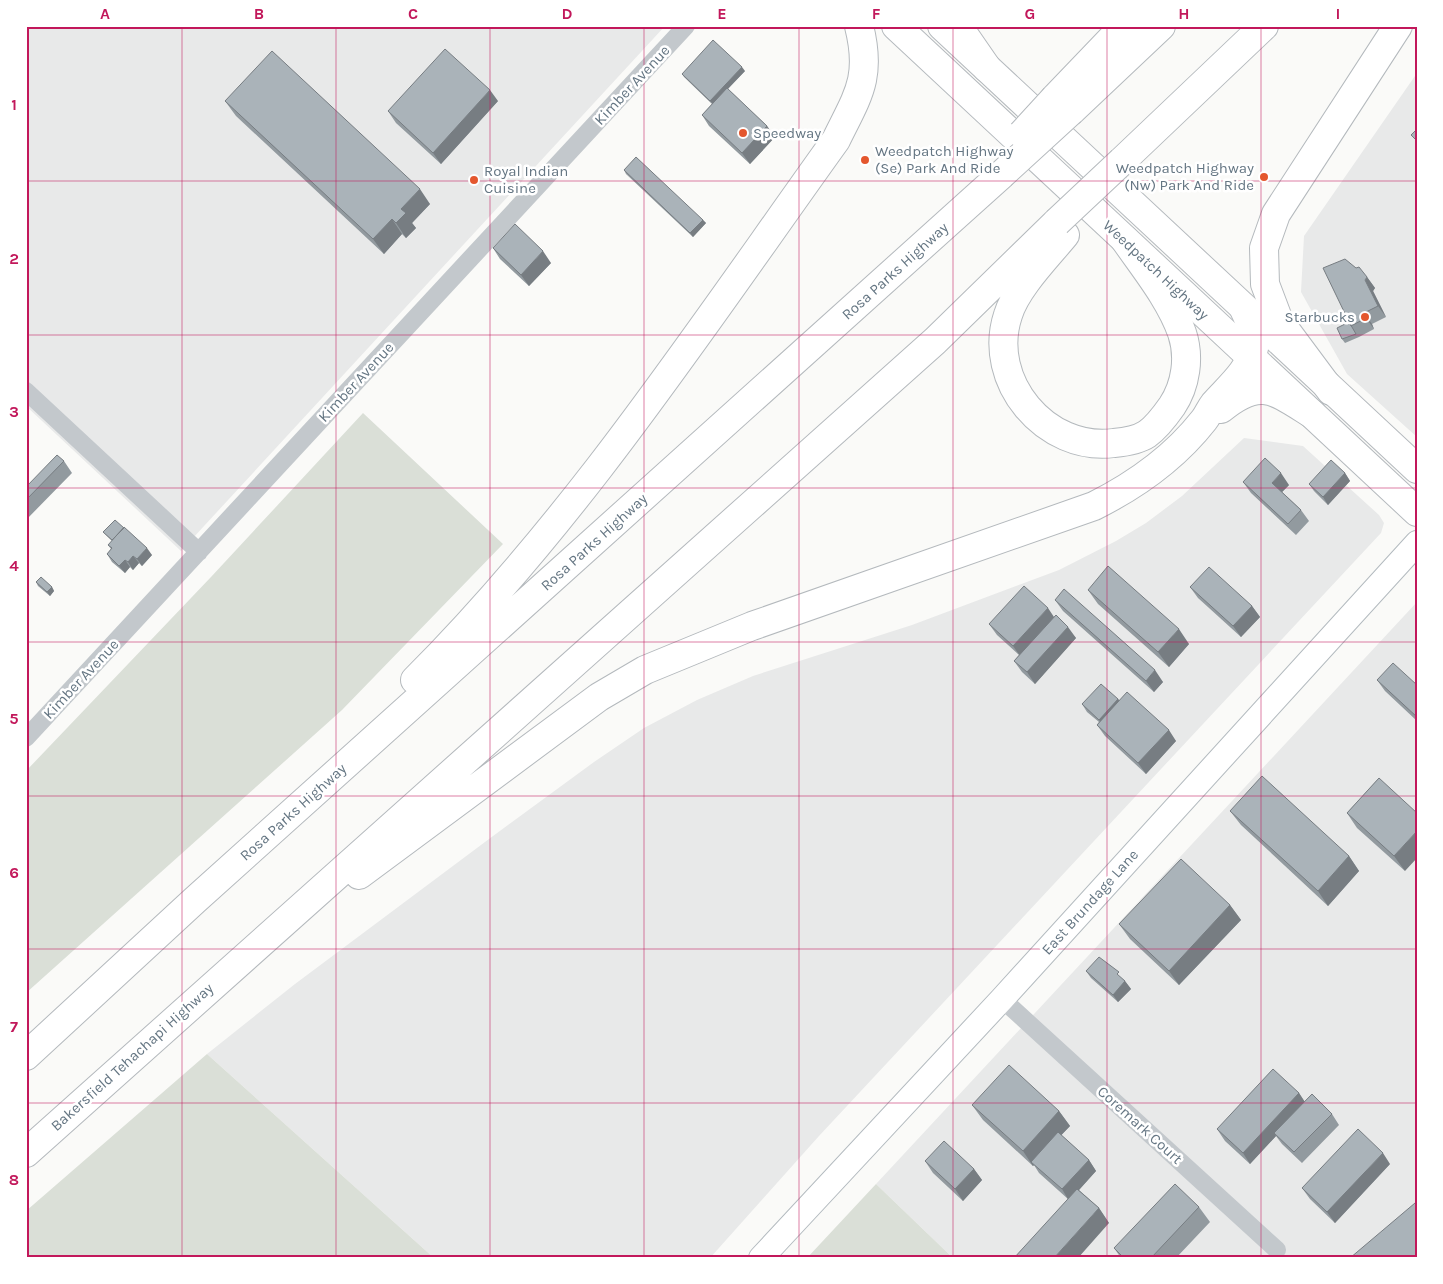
<svg xmlns="http://www.w3.org/2000/svg" width="1443" height="1284" viewBox="0 0 1443 1284" font-family="Karla,sans-serif">
<rect width="100%" height="100%" fill="#fafaf8"/>
<path fill="#e8e9e9" d="M26,26H665L181,551L26,406Z
M1417,73V437L1347,374L1301,292L1304,236Z
M1244,438L1303,446L1379,515L1384,523L1381,533L819,1136L710,1258H434L207,1054L295,984L489,839L594,762L644,728L697,700L753,676L912,625L1059,570L1116,541L1146,523L1182,496Z
M1417,602V1258H953L876,1184Z"/>
<path fill="#dadfd7" d="M363,413L503,544L342,710L26,993V771L211,577Z
M207,1054L434,1258H26V1211Z
M876,1184L953,1258H807Z"/>
<g fill="none" stroke-linecap="round" stroke-linejoin="round">
<g stroke="#b3babf" stroke-width="26">
<path id="secondary" d="M761,1258L1002,999L1417,543"/>
</g>
<g stroke="#b5babe" stroke-width="30">
<path id="primary" d="M896,26L1417,512
M942,26L1417,469"/>
</g>
<g stroke="#b4b9bd" stroke-width="30">
<path id="motorway" d="M958,26L987,68
M1055,98L1124,26
M1071,111L1161,26
M1122,161L1264,26
M1065,235C1047,257 1016,288 1008,315C986,381 1046,452 1114,443C1125,442 1138,440 1147,434C1157,427 1165,416 1172,406C1186,385 1190,357 1182,333C1170,299 1145,269 1125,240
M1331,391L1279,321L1265,284L1264,248L1276,214L1398,26
M1221,409C1260,377 1274,390 1312,414
M415,680C577,518 703,325 836,140C858,95 872,78 859,26
M359,875L599,697L645,670L752,626L1094,506C1136,485 1175,457 1204,420C1208,415 1210,409 1214,404C1229,387 1249,371 1254,348C1257,335 1249,321 1244,309
M26,1056L195,900L1001,175
M26,1153L935,341L1057,222"/>
</g>
<path stroke="#c3c8cc" stroke-width="18" d="M26,391L199,552
M26,738L686,26
M1002,999L1277,1250"/>
<use href="#secondary" stroke="#fff" stroke-width="24"/>
<use href="#primary" stroke="#fff" stroke-width="28"/>
<use href="#motorway" stroke="#fff" stroke-width="28"/>
<g stroke="#b4b9bd" stroke-width="30" stroke-linecap="butt">
<path id="motorway-bridge" d="M1022,134L1055,98
M1001,175L1071,111
M1057,222L1122,161"/>
</g>
<use href="#motorway-bridge" stroke="#fff" stroke-width="28"/>
</g>
<path fill="#929a9f" d="M745,71L728,89L767,126L775,137L750,164L709,126L702,115L712,104L684,77L682,74Z
M225,101L430,204L412,223L416,228L406,238L402,234L384,254L236,116Z
M498,101L441,164L396,123L388,111Z
M624,170L703,220L706,223L693,237L626,174Z
M493,248L551,263L529,286L500,259Z
M1367,277L1375,288L1373,291L1386,317L1372,324L1374,329L1359,337L1345,343L1342,339Z
M64,461L72,473L26,520V487Z
M1345,473L1350,481L1328,505L1314,491L1309,484Z
M1243,482L1289,485L1282,492L1301,510L1309,521L1296,535L1251,493Z
M103,532L152,555L142,566L139,563L133,570L130,567L125,573L112,562L107,554L111,549L108,545L112,541Z
M36,582L52,587L54,591L50,596L38,586Z
M1190,587L1252,606L1260,617L1241,637L1198,598Z
M1088,590L1189,644L1169,667L1098,604Z
M1055,600L1163,682L1154,692L1063,611Z
M1054,617L1076,638L1035,684L1022,672L1014,661L1019,655L997,635L989,624Z
M1377,680L1417,685V721L1385,691Z
M1118,699L1176,741L1146,774L1105,736L1097,725L1099,722L1087,712L1082,704Z
M1379,778L1405,871L1357,828L1347,813Z
M1230,811L1349,856L1359,871L1328,906L1241,825Z
M1230,905L1241,920L1179,985L1130,939L1119,924Z
M1086,971L1124,980L1131,989L1118,1002L1091,978Z
M1299,1093L1305,1102L1332,1114L1339,1125L1302,1163L1282,1144L1276,1136L1250,1164L1225,1141L1217,1129Z
M972,1105L1059,1111L1070,1126L1061,1135L1089,1160L1096,1171L1079,1190L1099,1208L1109,1223L1068,1199L1039,1173L1034,1165L1033,1166L983,1120Z
M925,1161L974,1169L982,1180L963,1201L933,1173Z
M1390,1164L1335,1223L1310,1199L1302,1188Z
M1199,1207L1210,1222L1176,1258H1121L1114,1248Z"/>
<path fill="#777d82" d="M742,67L745,71L713,104L710,101Z
M490,90L498,101L441,164L433,153Z
M767,126L775,137L750,164L742,153Z
M420,189L430,204L412,223L416,228L406,238L396,223L401,209Z
M392,219L402,234L384,254L373,239Z
M703,220L706,223L693,237L690,233Z
M543,251L551,263L529,286L521,275Z
M1367,277L1375,288L1373,291L1386,317L1378,306L1365,280Z
M1364,313L1372,324L1374,329L1366,318Z
M1281,473L1289,485L1280,494L1272,483Z
M1345,473L1350,481L1328,505L1323,497Z
M147,548L152,555L142,566L137,559Z
M133,556L139,563L133,570L128,562Z
M125,560L130,567L125,573L119,566Z
M52,587L54,591L50,596L47,592Z
M1252,606L1260,617L1241,637L1233,626Z
M1048,608L1056,620L1021,657L1013,646Z
M1068,627L1076,638L1035,684L1027,672Z
M1179,629L1189,644L1169,667L1158,652Z
M1155,670L1163,682L1154,692L1146,681Z
M1118,699L1123,707L1105,727L1099,720Z
M1169,730L1176,741L1146,774L1138,763Z
M1417,831V858L1405,871L1394,856Z
M1349,856L1359,871L1328,906L1318,891Z
M1230,905L1241,920L1179,985L1169,971Z
M1125,981L1131,989L1118,1002L1113,995Z
M1299,1093L1306,1104L1274,1133L1276,1136L1250,1164L1243,1153Z
M1059,1111L1070,1126L1034,1164L1031,1162L1034,1165L1033,1166L1023,1151Z
M1383,1153L1390,1164L1335,1223L1327,1212Z
M1089,1160L1096,1171L1069,1201L1062,1189Z
M974,1169L982,1180L963,1201L955,1189Z
M1099,1208L1109,1223L1078,1258H1054Z"/>
<path fill="#aab3b9" stroke="#777d82" d="M713,40L742,67L710,101L682,74Z
M445,49L490,90L433,153L388,111Z
M272,51L420,189L401,209L406,213L396,223L392,219L373,239L225,101Z
M727,88L767,126L742,153L702,115Z
M1417,129V141L1411,135Z
M636,157L703,220L690,233L624,170Z
M515,224L543,251L521,275L493,248Z
M1345,259L1356,268L1359,267L1367,277L1365,280L1378,306L1364,313L1366,318L1351,326L1323,268Z
M1349,322L1356,334L1342,339L1337,328Z
M57,455L64,461L26,500V487Z
M1265,458L1281,473L1272,483L1301,510L1288,524L1243,482Z
M1331,460L1345,473L1323,497L1309,484Z
M115,520L124,528L112,540L103,532Z
M124,527L147,548L137,559L133,556L128,562L125,560L119,566L107,554L112,548L108,545Z
M1108,566L1179,629L1158,652L1088,590Z
M1209,567L1252,606L1233,626L1190,587Z
M41,577L52,587L47,592L36,582Z
M1024,586L1048,608L1013,646L989,624Z
M1064,589L1155,670L1146,681L1055,600Z
M1056,615L1068,627L1027,672L1014,661Z
M1393,663L1417,685V717L1377,680Z
M1101,684L1118,699L1099,720L1082,704Z
M1127,692L1169,730L1138,763L1097,725Z
M1262,776L1349,856L1318,891L1230,811Z
M1379,778L1417,813V831L1394,856L1347,813Z
M1181,859L1230,905L1169,971L1119,924Z
M1099,957L1119,972L1117,974L1125,981L1113,995L1086,971Z
M1009,1065L1059,1111L1023,1151L972,1105Z
M1273,1069L1299,1093L1243,1153L1217,1129Z
M1312,1094L1332,1114L1294,1152L1274,1133Z
M1358,1129L1383,1153L1327,1212L1302,1188Z
M1058,1132L1089,1160L1062,1189L1031,1162Z
M944,1141L974,1169L955,1189L925,1161Z
M1175,1184L1199,1207L1151,1258H1124L1114,1248Z
M1077,1189L1099,1208L1054,1258H1014Z
M1415,1203L1417,1205V1258H1350Z"/>
<path fill="none" stroke="#c2185b" stroke-width="1" stroke-opacity="0.55" d="M182,26V1258M336,26V1258M490,26V1258M644,26V1258M799,26V1258M953,26V1258M1107,26V1258M1261,26V1258M26,181H1417M26,335H1417M26,488H1417M26,642H1417M26,796H1417M26,949H1417M26,1103H1417"/>
<g fill="#e4572e" stroke="#fff" stroke-width="2">
<circle cx="743" cy="133" r="5"/>
<circle cx="865" cy="160" r="5"/>
<circle cx="1264" cy="177" r="5"/>
<circle cx="474" cy="180" r="5"/>
<circle cx="1365" cy="317" r="5"/>
</g>
<g text-anchor="middle" stroke-width="5" stroke-linejoin="round" paint-order="stroke">
<g font-size="15" fill="#657683" stroke="#fff">
<text transform="translate(632 85) rotate(-47)" y="5">Kimber Avenue</text>
<text transform="translate(1156 270) rotate(43)" y="5">Weedpatch Highway</text>
<text transform="translate(895 271) rotate(-42)" y="5">Rosa Parks Highway</text>
<text transform="translate(356 382) rotate(-47)" y="5">Kimber Avenue</text>
<text transform="translate(594 542) rotate(-42)" y="5">Rosa Parks Highway</text>
<text transform="translate(81 679) rotate(-47)" y="5">Kimber Avenue</text>
<text transform="translate(293 812) rotate(-42)" y="5">Rosa Parks Highway</text>
<text transform="translate(1090 902) rotate(-48)" y="5">East Brundage Lane</text>
<text transform="translate(132 1057) rotate(-42)" y="5">Bakersfield Tehachapi Highway</text>
<text transform="translate(1140 1125) rotate(42)" y="5">Coremark Court</text>
</g>
<g font-size="15" fill="#657683" stroke="#fff" text-anchor="start">
<text x="753" y="138">Speedway</text>
<text x="875" y="156">Weedpatch Highway<tspan x="875" dy="17">(Se) Park And Ride</tspan></text>
<text x="1254" y="173" text-anchor="end">Weedpatch Highway<tspan x="1254" dy="17">(Nw) Park And Ride</tspan></text>
<text x="484" y="176">Royal Indian<tspan x="484" dy="17">Cuisine</tspan></text>
<text x="1355" y="322" text-anchor="end">Starbucks</text>
</g>
</g>
<rect width="1443" height="1284" fill="none" stroke="#ffffff" stroke-width="55"/>
<rect x="28" y="28" width="1388" height="1228" fill="none" stroke="#c2185b" stroke-width="2"/>
<g font-size="16" text-anchor="middle" font-weight="bold" fill="#c2185b">
<text x="105" y="19">A</text>
<text x="259" y="19">B</text>
<text x="413" y="19">C</text>
<text x="567" y="19">D</text>
<text x="722" y="19">E</text>
<text x="876" y="19">F</text>
<text x="1030" y="19">G</text>
<text x="1184" y="19">H</text>
<text x="1338" y="19">I</text>
<text x="14" y="110">1</text>
<text x="14" y="264">2</text>
<text x="14" y="417">3</text>
<text x="14" y="571">4</text>
<text x="14" y="724">5</text>
<text x="14" y="878">6</text>
<text x="14" y="1032">7</text>
<text x="14" y="1185">8</text>
</g>
</svg>
